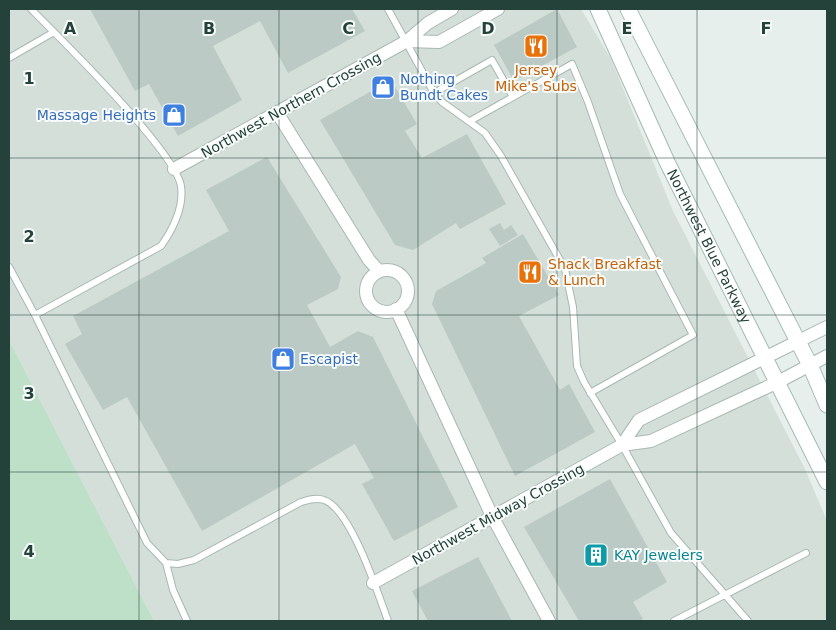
<svg xmlns="http://www.w3.org/2000/svg" width="836" height="630" viewBox="0 0 836 630" font-family="'DejaVu Sans',sans-serif">
<rect width="100%" height="100%" fill="#e6efeb"/>
<path fill="#d4dfda" d="M9,9H581L611,59L673,211L805,469L827,521V621H154L9,340Z"/>
<path fill="#bfe0c8" d="M9,340L154,621H9Z"/>
<path fill="#bbcac4" d="M90,9H352L365,31L288,73L260,21L213,46L242,100L178,136L149,84L135,91Z
M557,9L577,47L514,81L494,45Z
M391,80L417,124L405,131L422,158L467,134L506,204L460,229L456,223L413,250L395,245L320,120Z
M267,157L341,277L338,289L307,305L330,347L358,331L373,337L458,507L394,541L362,484L374,478L355,444L202,531L127,397L103,410L65,344L82,334L73,316L229,231L206,190Z
M500,223L504,230L511,225L518,235L500,246L489,229Z
M523,234L559,295L519,316L560,390L569,384L595,432L515,476L432,304L436,291L486,263L482,258Z
M610,479L667,582L633,602L643,619L638,621H579L524,527Z
M478,557L512,621H428L412,591Z"/>
<g fill="none" stroke-linecap="round" stroke-linejoin="round">
<g stroke="#a8b8b2" stroke-width="8">
<path id="lane" d="M31,9C61,39 175,151 181,186C184,208 173,229 161,246L35,315L147,543L166,563L178,564L194,560L301,502C308,500 316,497 324,500C351,509 378,594 388,621
M388,9L434,93L442,102L485,133L501,156L565,269L573,307L577,366L584,382L622,445L671,533L748,621
M9,58L54,32
M434,93L492,60L513,97
M470,121L572,64L588,102L620,194L693,335L590,393
M9,267L35,315
M166,563L173,590L187,621
M674,621L806,553"/>
</g>
<g stroke="#a8b8b2" stroke-width="14">
<path id="street" d="M407,41L439,42L498,9
M278,114L369,260L379,271
M174,169L407,41L428,23L452,9
M366 291a21 21 0 1 1 42 0a21 21 0 1 1-42 0Z
M396,309L492,516L549,621
M622,445L639,420L827,327
M373,583L622,445L651,441L778,382L827,356"/>
</g>
<g stroke="#a4bbb3" stroke-width="17">
<g id="secondary">
<path id="s1" d="M598,9L668,164L827,482"/>
<path d="M628,9L810,365L827,405"/>
</g>
</g>
<use href="#lane" stroke="#fff" stroke-width="6"/>
<use href="#street" stroke="#fff" stroke-width="12"/>
<use href="#secondary" stroke="#fff" stroke-width="15"/>
</g>
<path fill="none" stroke="#24423a" stroke-width="1" stroke-opacity="0.55" d="M139,9V621M279,9V621M418,9V621M557,9V621M697,9V621M9,158H827M9,315H827M9,472H827"/>
<defs>
<g id="restaurant-square" transform="scale(1.25)"><rect x="-9" y="-9" width="18" height="18" rx="4" fill="#e8710a" stroke="#f7fbf9"/><path d="M-5-6h1v4h1v-4h1v4h1v-4h1v5L-1.5 .5V6h-2V.5L-5-1ZM5-6V6H3V1.5H1.5Q1.5-4 5-6Z" fill="#fff"/></g>
<g id="shop-square" transform="scale(1.25)"><rect x="-9" y="-9" width="18" height="18" rx="4" fill="#3f7fe0" stroke="#f7fbf9"/><path d="M-5-2.5h2.3a2.7 3.5 0 0 1 5.4 0H5L5.5 6h-11ZM-1.5-2.5h3a1.5 2.3 0 0 0-3 0Z" fill="#fff"/></g>
<g id="building-square" transform="scale(1.25)"><rect x="-9" y="-9" width="18" height="18" rx="4" fill="#0f9aa8" stroke="#f7fbf9"/><path d="M-4-6H4V6H1V3H-1V6H-4ZM-2.5-4.3h1.7v1.8h-1.7ZM.8-4.3h1.7v1.8H.8ZM-2.5-1h1.7V.8h-1.7ZM.8-1h1.7V.8H.8Z" fill="#fff"/></g>
</defs>
<g fill-rule="evenodd">
<use href="#restaurant-square" x="536" y="46"/>
<use href="#shop-square" x="383" y="87"/>
<use href="#shop-square" x="174" y="115"/>
<use href="#restaurant-square" x="530" y="272"/>
<use href="#shop-square" x="283" y="359"/>
<use href="#building-square" x="596" y="555"/>
</g>
<g text-anchor="middle" stroke-width="4" stroke-linejoin="round" paint-order="stroke">
<g font-size="14" fill="#c56008" stroke="#f7fbf9">
<text x="536" y="75">Jersey<tspan x="536" dy="16">Mike's Subs</tspan></text>
<text x="548" y="269" text-anchor="start">Shack Breakfast<tspan x="548" dy="16">&amp; Lunch</tspan></text>
</g>
<g font-size="14" fill="#366cbe" stroke="#f7fbf9" text-anchor="start">
<text x="400" y="84">Nothing<tspan x="400" dy="16">Bundt Cakes</tspan></text>
<text x="156" y="120" text-anchor="end">Massage Heights</text>
<text x="300" y="364">Escapist</text>
</g>
<g font-size="14" fill="#24423a" stroke="#f7fbf9">
<text transform="translate(291 105) rotate(-29)" y="5">Northwest Northern Crossing</text>
<text dy="5" stroke="none"><textPath href="#s1" startOffset="262">Northwest Blue Parkway</textPath></text>
<text transform="translate(498 514) rotate(-29)" y="5">Northwest Midway Crossing</text>
</g>
<g font-size="14" fill="#0d838f" stroke="#f7fbf9" text-anchor="start">
<text x="614" y="560">KAY Jewelers</text>
</g>
</g>
<g font-size="16" text-anchor="middle" font-weight="bold" fill="#24423a" stroke="#f7fbf9" stroke-width="4" stroke-linejoin="round" paint-order="stroke">
<text x="70" y="34">A</text>
<text x="209" y="34">B</text>
<text x="348" y="34">C</text>
<text x="488" y="34">D</text>
<text x="627" y="34">E</text>
<text x="766" y="34">F</text>
<text x="29" y="84">1</text>
<text x="29" y="242">2</text>
<text x="29" y="399">3</text>
<text x="29" y="557">4</text>
</g>
<rect width="836" height="630" fill="none" stroke="#24423a" stroke-width="20"/>
</svg>
